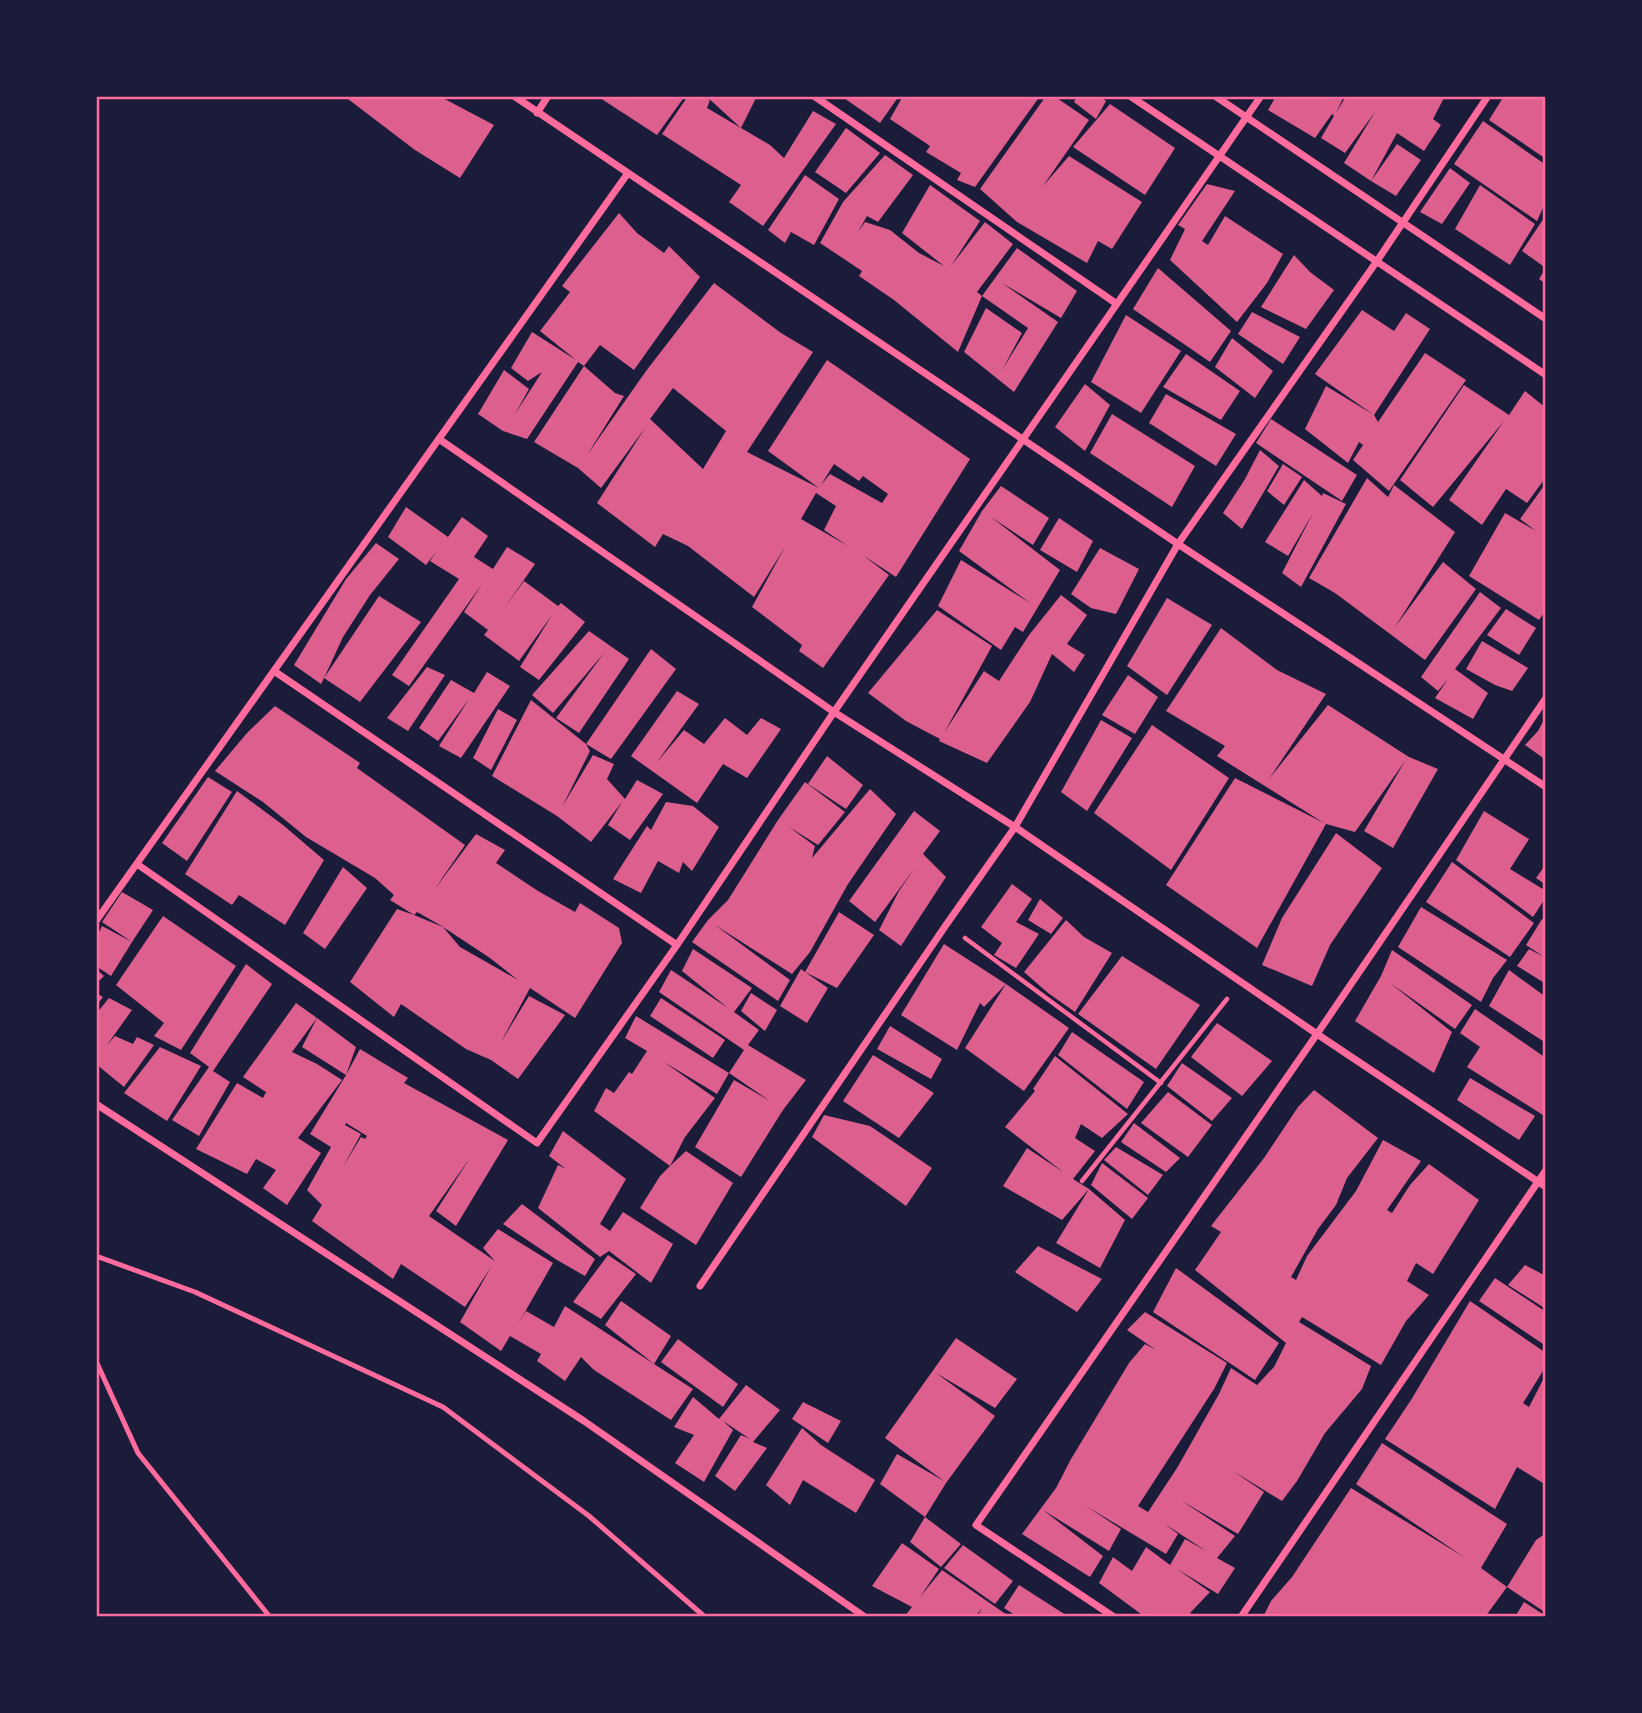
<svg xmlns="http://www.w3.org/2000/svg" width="1642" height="1713" viewBox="0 0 1642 1713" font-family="Rubik,sans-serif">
<rect width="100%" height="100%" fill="#1b1b3a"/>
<path fill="#dd5f8e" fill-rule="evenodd" d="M344,96H439L494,125L460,178L415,150Z
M597,96H685L657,135Z
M688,96H700L710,100L707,108L770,145L784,158L813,111L836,124L763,226L729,202L741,185L662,134Z
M706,96H757L741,128Z
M841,96H899L880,123Z
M903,96H1040L975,187L957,180L961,173L926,152L930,146L890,119Z
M1046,96H1054L1089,120L1043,186L1069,156L1142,202L1112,249L1098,241L1087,263L1017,222L980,189Z
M1077,96H1100L1106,101L1096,119L1074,102Z
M1276,96H1344L1336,113L1346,96H1445L1433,119L1441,125L1424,151L1397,133L1371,181L1397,144L1421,160L1396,196L1371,181L1344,163L1375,112L1345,153L1321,138L1334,116L1332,114L1315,138L1268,110Z
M1504,96H1546V159L1489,120Z
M1110,104L1175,148L1145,195L1073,147Z
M1483,121L1546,165V201L1537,221L1454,164Z
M846,128L880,153L846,193L815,172Z
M885,155L913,175L878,222L867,216L858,232L865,222L890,230L919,253L944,266L902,233L930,185L980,221L951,266L985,222L1013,244L977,292L982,296L958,352L894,300L859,276L862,271L820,243L843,202Z
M1450,168L1470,183L1442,224L1420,212Z
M805,175L839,199L814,245L791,232L785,243L768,230Z
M1207,184L1235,191L1202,241L1208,245L1225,216L1283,254L1267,283L1237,322L1170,260L1185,229L1178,225Z
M1480,185L1535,224L1510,265L1455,229Z
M619,213L637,233L664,253L669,246L700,277L634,370L600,345L584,366L578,362L527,439L503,431L478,414L504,370L529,389L515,414L542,372L528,381L511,368L532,332L576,360L540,331L570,292L562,286Z
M1546,215V261L1543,266L1522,251Z
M1017,248L1077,291L1061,318L1002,283L1058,322L1014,392L964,352L986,308L1022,333L1002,370L1028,328L982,296Z
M1294,255L1310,272L1334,290L1306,329L1261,307Z
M1158,268L1231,331L1210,362L1133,309Z
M1546,268V284L1539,279Z
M714,283L781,333L813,352L747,452L819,488L768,451L827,360L970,459L896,577L864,556L889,575L823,668L799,651L802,645L752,607L785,547L754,597L688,546L663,534L655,547L597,503L645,428L601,488L578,468L534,442L584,366L615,393L624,396L587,455L646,371ZM673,388L726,431L703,469L650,419ZM834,464L859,481L863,476L888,494L882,503L830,474L821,485ZM816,493L836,506L824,530L848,546L801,519Z
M1362,310L1394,331L1406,313L1430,329L1374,415L1378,422L1425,353L1466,380L1389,491L1353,460L1363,445L1359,442L1348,463L1305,429L1326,386L1374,415L1315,374Z
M1252,312L1300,337L1283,364L1238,334Z
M1126,315L1181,351L1141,413L1091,382Z
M1232,338L1273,371L1255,398L1215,367Z
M1186,354L1240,391L1221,420L1163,387Z
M1085,384L1110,405L1085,451L1055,427Z
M1464,385L1509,415L1525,391L1546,408V477L1527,503L1506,489L1482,525L1449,500L1504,421L1433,507L1400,480Z
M1166,394L1236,434L1216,466L1149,423Z
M1112,414L1195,466L1172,507L1090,453Z
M1271,419L1357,475L1342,501L1256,443Z
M1260,450L1279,466L1242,529L1223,513L1245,479Z
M1283,464L1302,477L1284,505L1267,491Z
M1367,478L1388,497L1394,485L1455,532L1395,627L1443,562L1476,589L1425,660L1335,593L1309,578Z
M1304,480L1322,496L1323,493L1346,504L1301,587L1282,573L1313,513L1288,556L1265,542Z
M1546,483V533L1544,536L1546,537V610L1539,620L1469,576L1505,513L1536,531L1520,519Z
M1001,486L1049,518L1033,545L991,517L1060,570L1023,632L1015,627L1001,650L938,606L961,560L1030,603L959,551L982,511Z
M406,507L448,537L462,517L488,536L474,557L493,569L507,547L535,564L505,607L524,581L558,606L561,603L585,622L539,680L520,667L552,615L519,661L484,635L488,630L464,612L482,584L409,686L392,675L459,579L430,561L436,552L426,565L388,537Z
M1059,518L1093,541L1077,572L1040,550Z
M376,543L399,559L370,595L343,637L324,678L379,596L421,622L360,702L324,678L321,684L294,665L346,579Z
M1100,548L1139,569L1116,614L1091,608L1071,594Z
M1480,592L1501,608L1455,669L1488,693L1473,719L1435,698L1448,679L1438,691L1421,677Z
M1061,595L1087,615L1067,644L1085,655L1074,672L1052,654L1030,702L987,763L939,741L940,739L906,721L868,693L937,610L992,646L944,733L984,671L999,681L1029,635Z
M1167,598L1212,625L1167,695L1127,666Z
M1506,609L1536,628L1519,655L1487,635Z
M1221,628L1277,670L1326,694L1269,779L1328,705L1409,757L1438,769L1393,848L1364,831L1405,761L1355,832L1326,824L1257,948L1166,885L1235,778L1324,823L1217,756L1225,746L1166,711Z
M589,631L629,659L579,733L556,718L604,653L553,713L532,695Z
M1482,641L1528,668L1512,691L1495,685L1466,669Z
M651,649L676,669L611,759L586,744Z
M427,667L445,675L408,731L387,718Z
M487,672L510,686L461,758L439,746L469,699L438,741L419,728L451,680L474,693Z
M1128,675L1158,697L1135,734L1102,715Z
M677,691L699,704L657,762L684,730L704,744L725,718L747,735L761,718L781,729L747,778L723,764L697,803L631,756Z
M531,700L586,744L590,751L562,807L593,755L614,764L607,779L625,799L637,780L663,794L630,840L608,825L622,802L591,842L557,816L492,776Z
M275,706L360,763L357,768L465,845L434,890L476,834L505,850L496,863L538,891L575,912L580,903L619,928L622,943L575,1018L530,988L501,1042L529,996L565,1015L518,1079L491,1060L466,1049L401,1004L394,1017L350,982L397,909L414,915L390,900L394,895L375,878L306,837L263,802L215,771L247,733ZM417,912L440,925L443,927L414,915ZM443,927L490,958L518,980L460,947Z
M498,709L517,720L491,770L473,758Z
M1546,716V760L1525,745L1538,731Z
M1101,720L1132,738L1087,811L1061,792Z
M1152,725L1229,778L1171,870L1094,813Z
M827,756L863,785L846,809L808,784Z
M208,777L232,792L187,861L162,843Z
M805,782L845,812L818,845L789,827L815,846L812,858L870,789L896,814L848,884L810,952L792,974L715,925L790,980L778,1001L692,942L708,920L728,900L778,820Z
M237,791L283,825L324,860L285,925L239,895L232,905L185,874Z
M666,802L693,806L719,827L692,871L683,862L679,873L658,861L641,893L613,879L647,826L651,830Z
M914,811L940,831L923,854L946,877L901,946L879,930L899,891L914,869L875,922L849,901Z
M1484,811L1529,839L1510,869L1546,891V897L1533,917L1456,860Z
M1336,833L1382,868L1330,945L1312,986L1262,965L1282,918Z
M1452,862L1534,923L1510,957L1426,902Z
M1546,864V885L1536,878Z
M343,867L367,888L325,949L303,933Z
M1012,884L1032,899L1016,922L1039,934L1016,968L994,955L1002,943L981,927Z
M122,892L153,910L132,942L102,922Z
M1040,899L1063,918L1051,934L1028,920Z
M1421,907L1507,960L1493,978L1481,1002L1398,947Z
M839,912L874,935L837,988L805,972L828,988L807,1023L780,1006L801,969L805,972Z
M163,916L236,966L181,1050L154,1036L164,1023L116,985Z
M1542,919L1546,921V984L1517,966L1529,949L1544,957L1526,945Z
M1066,920L1084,937L1112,953L1075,1012L1048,993L1024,972Z
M102,926L132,942L111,976L96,966V939Z
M944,944L1006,984L984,1007L980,1003L957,1050L901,1015Z
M693,949L752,988L734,1012L759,1030L748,1045L806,1080L783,1110L741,1177L695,1147L734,1080L770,1101L729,1073L744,1050L659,992L671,970L728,1008L682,971Z
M1392,950L1472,1005L1455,1029L1390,983L1452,1032L1434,1073L1355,1021L1381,976Z
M1122,956L1200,1005L1156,1069L1078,1014Z
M246,964L272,984L213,1071L230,1082L199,1136L172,1120L209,1067L190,1053Z
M96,969L104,976L96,984Z
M1509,970L1546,997V1043L1489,1006Z
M1006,984L1069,1028L1024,1091L965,1048Z
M96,993L103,997L96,1006Z
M751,993L777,1010L765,1031L741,1011Z
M109,998L132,1010L107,1045L115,1036L133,1044L137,1037L154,1045L124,1087L96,1064V1014Z
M661,998L725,1040L713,1058L650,1016Z
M296,1003L317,1018L356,1047L346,1075L360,1049L408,1078L404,1083L508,1140L456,1226L436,1211L470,1158L429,1216L495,1261L483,1248L498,1229L553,1263L518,1324L526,1311L554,1327L565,1306L654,1364L605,1325L621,1301L671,1336L654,1364L693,1389L671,1420L594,1370L581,1357L565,1381L537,1361L541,1354L510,1336L501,1351L460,1322L491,1267L465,1307L401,1264L393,1279L312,1221L322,1205L307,1190L331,1147L310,1134L346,1075L302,1047L317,1018L292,1052L317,1064L342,1080L298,1138L321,1153L287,1205L263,1188L276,1170L256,1159L247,1174L196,1149L237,1083L263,1098L266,1092L243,1077ZM346,1123L367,1136L365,1139L361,1137L343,1167L361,1134L345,1125Z
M1475,1009L1546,1058V1117L1467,1067L1480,1047L1460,1033Z
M636,1016L729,1073L717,1094L664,1062L715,1098L685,1137L670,1166L686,1151L733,1183L696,1245L640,1208L660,1176L670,1166L594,1111L606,1088L614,1093L629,1072L632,1074L647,1051L625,1038Z
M1217,1023L1272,1061L1242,1096L1191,1057Z
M890,1026L942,1059L931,1079L877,1049Z
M1072,1032L1144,1082L1127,1109L1058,1055Z
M160,1047L201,1066L167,1121L124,1093Z
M873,1055L934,1093L899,1138L843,1101Z
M1055,1056L1128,1114L1102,1138L1081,1124L1075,1138L1095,1151L1073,1179L1089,1189L1125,1220L1100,1268L1056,1243L1089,1189L1062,1220L1003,1186L1027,1148L1063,1172L1005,1127L1035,1091L1033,1089Z
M1182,1063L1232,1098L1212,1121L1167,1086Z
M1470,1078L1535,1116L1519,1140L1457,1100Z
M1314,1090L1378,1138L1347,1178L1336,1205L1318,1229L1291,1277L1296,1280L1307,1256L1356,1191L1383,1140L1421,1161L1387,1210L1392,1213L1410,1185L1429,1164L1479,1200L1433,1274L1416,1263L1407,1281L1429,1295L1406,1321L1381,1365L1302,1317L1299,1322L1371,1366L1362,1389L1325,1433L1297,1481L1282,1501L1233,1471L1264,1492L1238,1534L1182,1501L1235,1536L1217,1558L1235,1568L1218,1594L1177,1569L1210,1592L1190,1613L1196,1617H1145L1099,1583L1113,1557L1132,1571L1146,1547L1170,1565L1185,1539L1206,1551L1165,1524L1178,1534L1166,1554L1086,1506L1121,1529L1109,1551L1043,1510L1103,1556L1090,1577L1022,1534L1056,1488L1071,1459L1129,1363L1145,1344L1156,1350L1127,1330L1145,1312L1227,1363L1214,1389L1138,1506L1148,1512L1177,1468L1219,1394L1231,1368L1257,1385L1274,1367L1286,1343L1195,1270L1221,1232L1211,1226L1264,1158L1298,1107Z
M1168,1092L1212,1125L1188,1157L1141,1123Z
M824,1115L870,1126L932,1168L906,1206L812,1137Z
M1134,1123L1180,1158L1166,1172L1121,1142Z
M563,1131L626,1179L600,1224L610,1231L623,1212L673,1244L651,1283L609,1251L600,1257L538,1208L558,1165L566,1169L549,1156Z
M1116,1147L1163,1175L1148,1195L1104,1160Z
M1102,1163L1148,1198L1132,1219L1091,1185Z
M522,1204L595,1259L585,1276L557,1260L503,1224Z
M1038,1246L1102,1279L1077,1312L1015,1272Z
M608,1255L636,1274L601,1319L573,1302Z
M1525,1265L1546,1276V1309L1508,1285Z
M1176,1268L1279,1343L1255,1380L1153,1312Z
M1495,1278L1546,1312V1346L1479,1301Z
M1470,1301L1546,1353V1366L1523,1403L1529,1407L1546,1374V1485L1517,1467L1495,1509L1385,1439L1411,1400Z
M956,1338L1017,1379L995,1408L936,1373L995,1416L946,1483L925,1517L880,1484L897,1454L944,1481L885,1438Z
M678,1339L738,1384L723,1407L661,1362Z
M746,1385L780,1410L753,1442L767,1448L735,1491L715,1476L741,1435L750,1439L723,1421L733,1430L704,1482L675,1463L694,1435L674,1427L693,1397L719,1419Z
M803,1402L841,1421L828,1443L792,1419Z
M802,1428L821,1445L875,1480L856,1513L803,1480L790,1505L766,1485Z
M1382,1443L1507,1524L1481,1568L1507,1587L1485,1617H1263L1271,1601L1292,1577L1351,1488L1464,1557L1356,1484Z
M925,1517L961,1544L941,1567L910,1542Z
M1546,1533V1613L1507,1587L1536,1540Z
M902,1543L939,1569L920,1597L942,1570L1010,1617H977L982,1608L975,1617H904L912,1607L872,1586Z
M963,1545L1013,1581L995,1604L944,1568Z
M1019,1585L1069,1617H1018L1004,1608Z
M1524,1602L1546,1616V1617H1515Z"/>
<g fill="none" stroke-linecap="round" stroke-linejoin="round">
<path stroke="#ff6b9d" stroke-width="4.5" d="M965,938L1161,1083
M1082,1181L1227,999"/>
<path stroke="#ff6b9d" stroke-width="5" d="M96,1256L195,1292L443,1407L589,1516L705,1617
M96,1361L138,1453L270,1617"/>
<path stroke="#ff6b9d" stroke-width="7" d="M514,96L1178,544L1546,787
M814,96L1117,304
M1130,96L1546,375
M1215,96L1546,319
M537,113L548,96
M439,439L834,712L1015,827L1317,1034L1546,1187
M274,671L677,945
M137,864L537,1143L677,945L834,712L1261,96
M96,921L628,173
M96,1104L584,1421L865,1617
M700,1286L946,925L1015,827L1178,544L1377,261L1488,96
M1114,1617L976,1525L1317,1034L1546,698
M1241,1617L1546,1170"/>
</g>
<rect width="1642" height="1713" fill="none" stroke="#1b1b3a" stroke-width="196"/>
<rect x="98" y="98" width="1446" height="1517" fill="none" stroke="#ff6b9d" stroke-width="2.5"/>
</svg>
